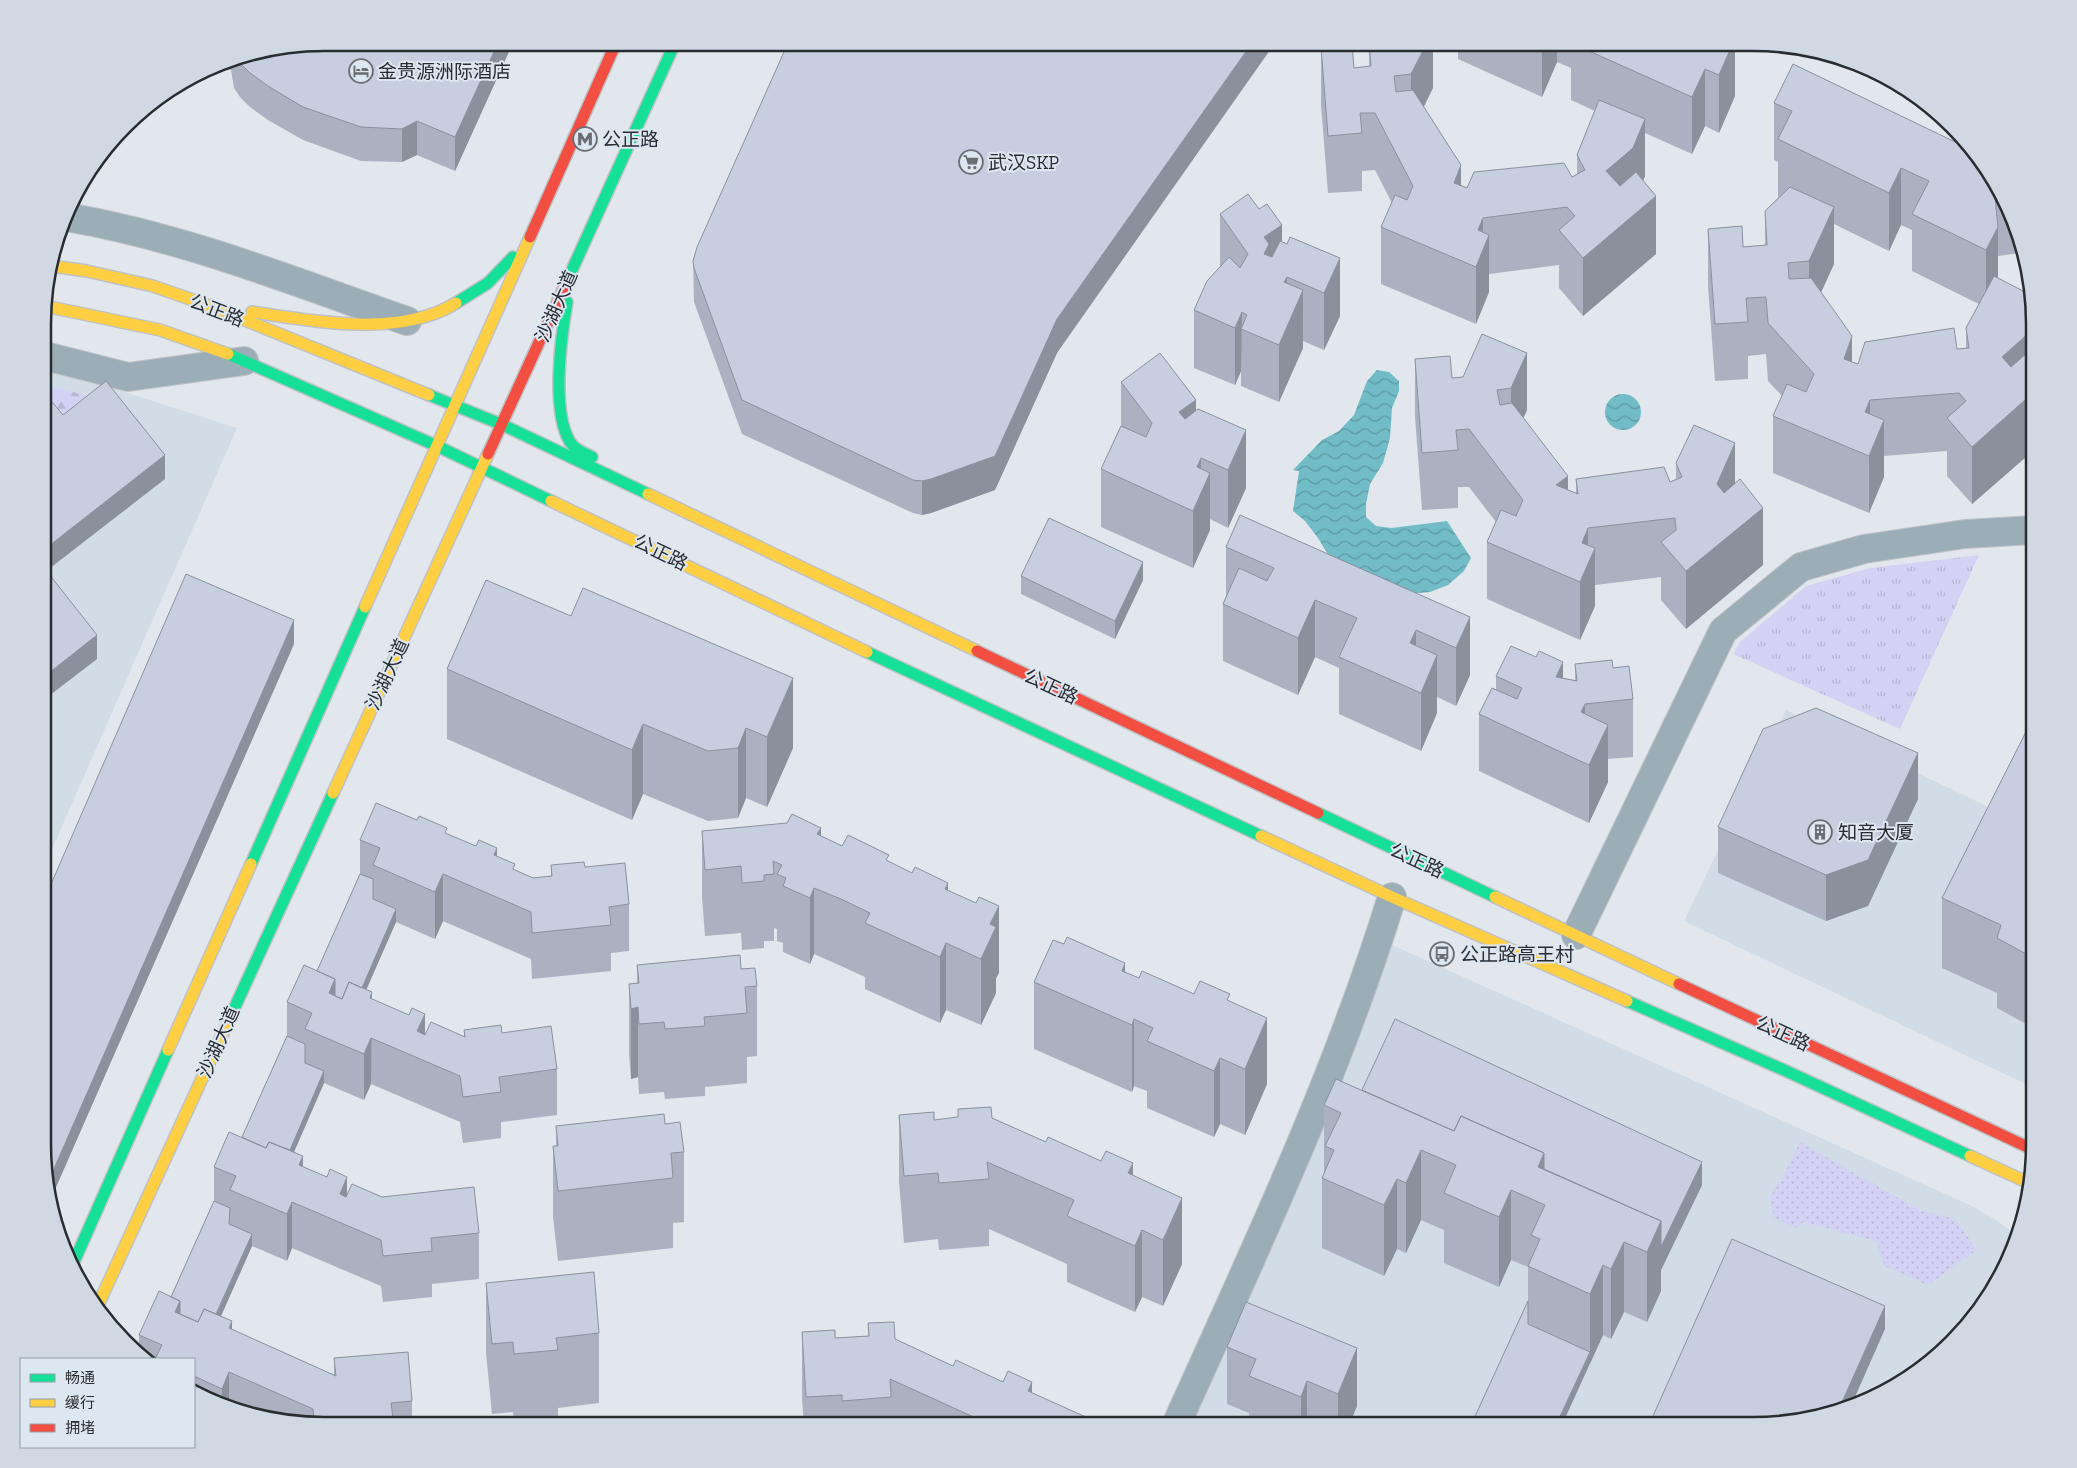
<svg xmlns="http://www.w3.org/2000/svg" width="2077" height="1468" viewBox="0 0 2077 1468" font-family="'Zilla Slab','Noto Sans SC',serif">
<defs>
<pattern id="grass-dots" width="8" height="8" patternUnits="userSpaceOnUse" patternTransform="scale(1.25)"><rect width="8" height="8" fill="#d4d2f4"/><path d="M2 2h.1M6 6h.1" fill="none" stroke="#b6b5d2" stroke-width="1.8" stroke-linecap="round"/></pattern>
<pattern id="forest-firs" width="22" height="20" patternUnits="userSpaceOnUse" patternTransform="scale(1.25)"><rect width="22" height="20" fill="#d4d2f4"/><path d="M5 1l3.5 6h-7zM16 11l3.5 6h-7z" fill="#b6b5d2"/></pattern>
<pattern id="park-tufts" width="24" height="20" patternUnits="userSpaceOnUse" patternTransform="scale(1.25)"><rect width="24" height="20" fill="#d4d2f4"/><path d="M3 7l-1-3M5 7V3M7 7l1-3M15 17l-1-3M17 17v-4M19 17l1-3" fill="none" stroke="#b6b5d2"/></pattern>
<pattern id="water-waves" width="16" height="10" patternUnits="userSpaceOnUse" patternTransform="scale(1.25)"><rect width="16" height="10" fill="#71bcc7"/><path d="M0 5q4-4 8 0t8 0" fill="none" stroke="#5d99a2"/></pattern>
</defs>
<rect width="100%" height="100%" fill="#e2e7ed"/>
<path fill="#d1dce6" d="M45,371L112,388L237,428L56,840L49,856L45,859Z
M1786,710L2003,814L2034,752V1088L1684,921Z
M1390,944L1972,1206L1996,1220L2012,1232L2016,1238L2013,1251L1976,1315L1924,1367L1878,1396L1825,1416L1753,1425H1187L1381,975Z"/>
<path fill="url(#grass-dots)" d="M1800,1142L1919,1210L1955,1219L1977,1250L1928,1285L1884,1266L1876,1241L1804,1222L1796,1228L1774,1218L1770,1197L1785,1173Z"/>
<path fill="url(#forest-firs)" d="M45,385L81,394L106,405L45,421Z"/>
<path fill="url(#park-tufts)" d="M1979,555L1900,729L1733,654L1740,642L1806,586L1870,568Z"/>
<path fill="url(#water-waves)" d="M1377,370L1389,372L1399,381V391L1392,408L1390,438L1383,463L1370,484L1366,504V517L1376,526L1391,528L1447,521L1471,558L1464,571L1448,585L1430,592L1408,594L1330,558L1318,538L1305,521L1293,511L1299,471L1293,470L1322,440L1339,431L1354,415L1367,381Z
M1605 412a18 18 0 1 1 36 0a18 18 0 1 1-36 0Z"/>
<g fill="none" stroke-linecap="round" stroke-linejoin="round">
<g stroke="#bec2c7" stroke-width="30">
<path id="street" d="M66,217C184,237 295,282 407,321
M45,356L128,377L244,361
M1576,935L1723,631L1801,567L1864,549L1965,534L2034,530
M1176,1425C1254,1252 1336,1079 1392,897"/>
</g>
<g stroke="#bec2c7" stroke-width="14">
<path id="fast" d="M567,281L675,43
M567,302C561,337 551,411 570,442C575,450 584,453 592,457
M456,303L488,283L513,257
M228,354L437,446L551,501
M429,395L503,425L648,494
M867,652L1261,836
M1318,813L1495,897
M251,864L365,607
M1627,1001L1784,1070L1970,1156
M228,1022L333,793
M73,1264L168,1050"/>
</g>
<g stroke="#bec2c7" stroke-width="14">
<path id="slow" d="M52,266L87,271L153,286L213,307L429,395
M45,306L160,330L228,354
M252,312C314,321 400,338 456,303
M648,494L977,651
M551,501L867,652
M365,607L530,237
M333,793L488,454
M1261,836L1392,897L1627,1001
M1495,897L1679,984
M168,1050L251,864
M1970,1156L2029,1183
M98,1305L228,1022"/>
</g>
<g stroke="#bec2c7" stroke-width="14">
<path id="jam" d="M530,237L616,43
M488,454L567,281
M977,651L1318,813
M1679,984L2034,1150"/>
</g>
<use href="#street" stroke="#9badb6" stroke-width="28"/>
<use href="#fast" stroke="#16e098" stroke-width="11"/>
<use href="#slow" stroke="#ffcf43" stroke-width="11"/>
<use href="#jam" stroke="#f24e42" stroke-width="11"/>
</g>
<path fill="#abb1c1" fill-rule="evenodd" d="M324,42L513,43L455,171L417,155L402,162L361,161L303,140L268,120L250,107L240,97L234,88L231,70L217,64Z
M1369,43H1433V88L1424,107L1461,185L1467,188L1572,177L1577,174V155L1595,111L1571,100V68L1557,62L1542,97L1458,59V43H1735V96L1719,133L1705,126L1692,154L1645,133V176L1643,181L1656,254L1583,316L1559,288V265L1489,274V292L1476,324L1381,284V227L1392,203L1375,170L1362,171V191L1328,193L1321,105V47L1354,68L1369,66Z
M1774,103L1976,153L2005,199L2020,253L1998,256V278L2034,306V450L1972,504L1947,476V451L1884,456V477L1869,513L1773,473V416L1782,396L1768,381L1766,354L1748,356V379L1715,381L1708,286V229L1743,247L1765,245V211L1779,197H1778V162L1774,160ZM1834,224L1889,251L1901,225L1912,230V271L1979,304L1966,328V348L1858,364L1852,362L1821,292L1834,264Z
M1220,214L1287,244L1290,237L1340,316L1324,350L1303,341V348L1279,402L1241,386V371L1235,385L1194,368V310L1220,267Z
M693,261L1057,353L995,490L931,513L922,515L913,513L742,434L694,302Z
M1527,353V410L1523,418L1568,490L1576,494V479L1670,482L1676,479V463L1735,483L1763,565L1686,629L1661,600V577L1595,585V606L1580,640L1487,599V542L1496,522L1469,487H1458V508L1422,510L1415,417V359L1452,378L1463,377Z
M1121,382L1196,411L1246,488L1228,528L1210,519V530L1193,568L1101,527V469L1121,426Z
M1226,547L1470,617V675L1456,706L1437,697V713L1421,751L1339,714V668L1315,657L1298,695L1223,661V604L1226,596Z
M1021,576L1143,580L1115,639L1021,594Z
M486,580L793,748L767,807L746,798L738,818L708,821L643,794L632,820L447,739V669Z
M294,644L53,1194L49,1192L45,1180V898Z
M1575,664L1613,668L1633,699V757L1608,759V782L1589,823L1479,771V714L1496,690V676L1563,678L1575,680Z
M2034,716V1019L2028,1025L1997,1008V993L1942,968V898Z
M1918,799L1868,906L1826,921L1718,873V827Z
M702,831L821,836L842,846L889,862L999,973L996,978V993L981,1025L946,1010L940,1023L865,989V977L841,966L814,954L810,964L783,952V943L777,941V929L774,928V941H764V948L742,950L741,933L705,936L702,897Z
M447,834L497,856L515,870L533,878L551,876V865L585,867L629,904V951L611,953V971L532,979L531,959L443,921L435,939L396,922L366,990L372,999L425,1035L464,1037V1030L502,1033L557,1069V1115L501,1122V1138L463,1143L460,1122L371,1084L364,1100L324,1083L294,1152L303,1167L347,1196L382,1197L479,1233V1279L432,1284V1297L383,1302L381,1286L292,1248L287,1261L252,1246L221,1316L232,1330L334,1375V1358L412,1401V1425H306L217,1404L194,1391V1359H146L139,1352V1335L171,1297L214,1201V1167L242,1137L287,1036V1002L317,971L360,874V840Z
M637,965L741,969L757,986V1056L747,1057V1083L705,1087V1096L665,1099L664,1092L639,1094L638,1077L631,1079L629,1054V984L637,983Z
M1125,972L1139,978L1194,994L1230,1001L1267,1084L1245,1135L1220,1124L1214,1137L1147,1108V1091L1134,1086L1132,1092L1034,1049V982Z
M1362,1090L1702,1185L1661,1270V1291L1647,1322L1624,1312L1611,1339L1603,1335L1590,1364L1471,1425L1528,1301V1267L1511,1260L1499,1287L1444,1263V1230L1421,1220L1406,1253L1397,1249L1384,1276L1322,1248V1178L1324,1173V1105Z
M899,1115L934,1120L992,1118L1046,1142L1133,1175L1182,1264L1163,1306L1142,1297L1135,1312L1067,1282V1264L989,1229V1246L939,1250L938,1239L904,1243L899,1182Z
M665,1124L684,1152V1222L673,1223V1248L558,1261L553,1217V1146H556V1126Z
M486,1283L599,1333V1403L558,1408V1420L514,1424L513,1412L492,1414L486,1353Z
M1246,1302L1357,1406L1349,1425H1249V1413L1227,1404V1347Z
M868,1323L895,1339L953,1366L1003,1382L1088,1425H804L802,1399V1332L835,1338L868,1336Z"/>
<path fill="#8b909d" d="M498,43H513L455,171V137Z
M1252,43H1275L1057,353L995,490L931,513L922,515V481L1057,319Z
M1427,43H1433V88L1411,131V74Z
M1542,43H1557V62L1542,97Z
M1733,43H1735V96L1719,133V75Z
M1705,69V126L1692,154V97Z
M1645,119V176L1633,206L1606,171Z
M417,121V155L402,162V129Z
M1461,165V222L1454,183Z
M1901,168V225L1889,251V193Z
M1656,196V254L1583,316V258Z
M1834,207V264L1809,319V261Z
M1483,218V249L1489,235V292L1476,324V267L1478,230Z
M1282,225V282L1264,311V237Z
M1998,227V284L1986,307V250Z
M1340,258V316L1324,350V293Z
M1287,277V327L1303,290V348L1279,402V345L1284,282Z
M1242,312L1241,371L1235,385V328Z
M2034,312V369L2030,389L2002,357Z
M1852,336V393L1844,359Z
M1527,353V410L1511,446V388Z
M2034,392V450L1972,504V447Z
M1196,400V457L1179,412Z
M1870,400V454L1884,420V477L1869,513V456L1865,412Z
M1246,430V488L1228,528V470Z
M1735,443V501L1717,542V484Z
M165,455V479L45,572V549Z
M1201,458V493L1210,473V530L1193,568V511L1197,467Z
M1568,476V534L1556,485Z
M1763,508V565L1686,629V571Z
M1588,528V564L1595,548V606L1580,640V582L1582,543Z
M1143,562V580L1115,639V621Z
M1315,600V657L1298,695V638Z
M1470,617V675L1456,706V648Z
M294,620V644L53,1194V1171Z
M1416,630V688L1410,643Z
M97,635V659L45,699V676Z
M1437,655V713L1421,751V693Z
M1563,662V719L1556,677Z
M793,678V748L767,807V737Z
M1585,704V762L1581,712Z
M643,724V794L632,820V750Z
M1608,725V782L1589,823V765Z
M746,728V798L738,818V748Z
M1918,753V799L1868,906L1826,921V875Z
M821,828V890L817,834Z
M497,848V894L494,855Z
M443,874V921L435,939V892Z
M948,883V944L946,943V1010L940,1023V957L945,889Z
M814,888V954L810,964V898Z
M999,906V973L996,978V993L981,1025V959L990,924Z
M396,909V922L342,1045V1033Z
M2034,949V1019L2028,1025V955Z
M1125,963V1022L1122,971Z
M335,979V1025L329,993Z
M372,992L371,1084L364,1100V1054L370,998Z
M638,1007V1077L631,1079V1009Z
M425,1014V1060L417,1031Z
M1267,1018V1084L1245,1135V1069Z
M1134,1019V1086L1132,1092V1025Z
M1220,1058V1124L1214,1137V1071Z
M324,1071V1083L277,1191V1179Z
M1421,1150V1220L1406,1253V1183Z
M1544,1153V1204L1538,1167Z
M303,1156V1202L299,1165Z
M1702,1162V1185L1661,1270V1291L1647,1322V1252L1661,1221Z
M1133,1163V1230L1128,1173Z
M347,1177V1223L340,1194Z
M1397,1179V1249L1384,1276V1205Z
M1511,1190V1260L1499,1287V1217Z
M1182,1198V1264L1163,1306V1240Z
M292,1202V1248L287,1261V1214Z
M1142,1230V1297L1135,1312V1246Z
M252,1234V1246L198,1368V1356Z
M1624,1242V1312L1611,1339V1269Z
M1603,1265V1335L1562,1425H1556L1590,1352V1294Z
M180,1301V1347L175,1312Z
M1885,1306V1329L1851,1406L1838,1411Z
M232,1321V1367L229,1374V1407L222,1405V1389L229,1328Z
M1357,1348V1406L1349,1425H1338V1394Z
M1307,1381V1425H1301V1397Z
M1032,1382V1425L1028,1391Z
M1088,1418V1425H1084Z"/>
<path fill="#c7cee0" stroke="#8b909d" d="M324,42L498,43L455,137L417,121L402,129L361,127L303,107L268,86L250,73L240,63L238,60Z
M788,43H1252L1057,319L995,456L931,479L922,481L913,480L742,400L694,268L693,261L697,247Z
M1369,43H1427L1411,74L1394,76L1396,92L1413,90L1461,165L1454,183L1467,188L1474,172L1564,163L1572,177L1585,170L1577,155L1599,100L1645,119L1633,148L1606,171L1620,186L1636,172L1656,196L1583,258L1559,230L1575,216L1567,207L1483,218L1478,230L1489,235L1476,267L1381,227L1395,195L1407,200L1413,186L1375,113H1360L1362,133L1328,136L1321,47L1352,45L1354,68L1371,66Z
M1571,43H1733L1719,75L1705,69L1692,97Z
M1793,64L1976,152L2004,198H1995L1998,227L1986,250L1912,214L1929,181L1901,168L1889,193L1778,139L1792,111L1774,103Z
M1790,187L1834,207L1809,261L1788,263L1789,279L1811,278L1852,336L1844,359L1858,364L1865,342L1954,328L1957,349L1969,348L1966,328L1994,276L2031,295L2034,306V312L2030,332L2002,357L2011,367L2028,352L2034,358V392L1972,447L1947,418L1966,401L1959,393L1870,400L1865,412L1884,420L1869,456L1773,416L1787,384L1806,392L1814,374L1768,323L1766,297L1746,298L1748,322L1715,324L1708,229L1742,226L1743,247L1767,245L1765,211Z
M1248,194L1259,209L1267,204L1282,225L1264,237L1269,244L1264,254L1272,257L1280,241L1287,244L1290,237L1340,258L1324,293L1287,277L1284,282L1303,290L1279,345L1241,329L1247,315L1242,312L1235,328L1194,310L1207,281L1229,257L1240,268L1248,254L1220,214Z
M1482,334L1527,353L1511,388L1497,390L1500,405L1512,403L1568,476L1556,485L1578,494L1576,479L1664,467L1670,482L1682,477L1676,463L1694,425L1735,443L1717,484L1724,493L1740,479L1763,508L1686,571L1661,542L1676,530L1675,518L1588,528L1582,543L1595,548L1580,582L1487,542L1501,510L1516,516L1523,500L1469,429L1456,430L1458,450L1422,453L1415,359L1450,356L1452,378L1463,377Z
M1160,353L1196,400L1179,412L1185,419L1198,409L1246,430L1228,470L1201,458L1197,467L1210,473L1193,511L1101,469L1121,426L1146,437L1152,423L1121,382Z
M106,381L165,455L45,549V397L47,396L63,415Z
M1240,515L1470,617L1456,648L1416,630L1410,643L1437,655L1421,693L1339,657L1357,618L1315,600L1298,638L1223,604L1239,568L1267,581L1274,568L1226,547Z
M1049,518L1143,562L1115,621L1021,576Z
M45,569L97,635L45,676Z
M186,574L294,620L53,1171L45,1167V898Z
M486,580L571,616L583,588L793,678L767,737L746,728L738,748L708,751L643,724L632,750L447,669Z
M1511,646L1536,657L1539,651L1563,662L1556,677L1577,681L1575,664L1612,660L1613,668L1629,666L1633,699L1585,704L1581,712L1608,725L1589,765L1479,714L1492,688L1517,699L1522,688L1496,676Z
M1816,708L1918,753L1868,860L1826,875L1718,827L1763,729Z
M2034,716V949L2028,955L1997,938L2001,925L1942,898Z
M376,803L417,820L419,816L447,828L445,833L476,846L479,840L497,848L494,855L515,864L513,869L533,878L552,876L551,865L584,862L585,867L625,863L629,904L609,907L611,925L532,933L531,912L443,874L435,892L373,865L380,848L360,840Z
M792,814L821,828L817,834L842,846L848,835L889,855L886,860L912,873L915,867L948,883L945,889L976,903L979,897L999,906L990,924L996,927L981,959L946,943L940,957L865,923L870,913L841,899L814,888L810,898L783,886L786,878L777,874L782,865L773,861L774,874L764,875V881L742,883L741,866L705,870L702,831L787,823Z
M360,874L373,879V899L396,909L362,988L349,982L342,999L335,996V979L317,971Z
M1067,937L1125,963L1122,971L1139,978L1142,971L1194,994L1200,981L1230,994L1227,1000L1267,1018L1245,1069L1220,1058L1214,1071L1147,1041L1153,1028L1134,1019L1132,1025L1034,982L1053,940L1064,944Z
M740,955L741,969L755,968L757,986L745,987L747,1013L704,1017L705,1026L665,1029L664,1022L639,1024L638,1007L631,1009L629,984L639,983L637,965Z
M304,965L335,979L329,993L342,999L349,982L372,992L370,998L409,1015L412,1008L425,1014L417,1031L425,1035L431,1022L465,1037L464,1030L501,1025L502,1033L551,1026L557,1069L499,1077L501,1092L463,1097L460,1076L371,1038L364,1054L305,1029L312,1013L287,1002Z
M1395,1019L1702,1162L1661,1247V1221L1544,1169V1153L1461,1116L1454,1131L1362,1090Z
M287,1036L305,1044V1063L324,1071L290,1150L269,1142L266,1148L242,1137Z
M1336,1079L1454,1131L1461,1116L1544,1153L1538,1167L1661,1221L1647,1252L1624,1242L1611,1269L1603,1265L1590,1294L1528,1266L1540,1239L1531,1235L1545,1205L1511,1190L1499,1217L1444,1193L1456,1165L1421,1150L1406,1183L1397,1179L1384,1205L1322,1178L1334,1150L1325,1146L1341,1113L1324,1105Z
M991,1107L992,1118L1046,1142L1048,1137L1101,1161L1106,1151L1133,1163L1128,1173L1182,1198L1163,1240L1142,1230L1135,1246L1067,1216L1074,1200L987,1162L989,1179L939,1183L938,1173L904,1176L899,1115L934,1112V1120L958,1117V1109Z
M664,1114L665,1124L680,1122L684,1152L671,1153L673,1178L558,1191L553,1146H558L556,1126Z
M229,1132L266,1148L269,1142L303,1156L299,1165L327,1177L330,1169L347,1177L340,1194L346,1197L352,1184L382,1197L474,1187L479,1233L431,1238L432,1251L383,1256L381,1240L292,1202L287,1214L230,1190L236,1176L214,1167Z
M214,1201L230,1208L229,1224L252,1234L216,1314L204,1309L198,1322L180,1314V1301L171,1297Z
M1732,1239L1885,1306L1838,1411L1825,1416L1753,1426L1649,1425Z
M594,1272L599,1333L556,1338L558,1350L514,1354L513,1342L492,1344L486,1283Z
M159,1291L180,1301L175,1312L198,1322L204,1309L232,1321L229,1328L336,1376L334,1358L408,1352L412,1401L391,1403L393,1418L314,1424L313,1409L229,1372L222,1389L194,1376V1359H155L162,1345L139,1335Z
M1528,1301V1324L1590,1352L1556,1425H1471Z
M1246,1302L1357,1348L1338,1394L1307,1381L1301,1397L1249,1376L1256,1359L1227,1347Z
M894,1322L895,1339L953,1366L956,1360L1003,1382L1008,1371L1032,1382L1028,1391L1088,1418L1084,1425H975L978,1419L890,1379L891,1397L842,1401V1395L806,1397L802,1332L835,1330V1338L869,1336L868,1323Z"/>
<defs>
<g id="hotel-ring" transform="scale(1.25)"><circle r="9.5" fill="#dde7f2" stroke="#6a6e73" stroke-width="1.5"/><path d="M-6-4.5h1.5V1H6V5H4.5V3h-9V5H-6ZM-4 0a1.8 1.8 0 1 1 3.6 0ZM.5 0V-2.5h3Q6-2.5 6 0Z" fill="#6a6e73"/></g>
<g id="metro-ring" transform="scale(1.25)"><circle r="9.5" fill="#dde7f2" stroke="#6a6e73" stroke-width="1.5"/><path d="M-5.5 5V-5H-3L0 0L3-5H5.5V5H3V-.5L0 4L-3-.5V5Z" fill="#6a6e73"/></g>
<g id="supermarket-ring" transform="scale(1.25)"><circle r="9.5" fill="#dde7f2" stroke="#6a6e73" stroke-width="1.5"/><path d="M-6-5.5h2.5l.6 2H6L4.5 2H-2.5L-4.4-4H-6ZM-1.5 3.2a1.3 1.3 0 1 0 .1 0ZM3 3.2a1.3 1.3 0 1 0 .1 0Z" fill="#6a6e73"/></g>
<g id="building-ring" transform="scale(1.25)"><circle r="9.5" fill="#dde7f2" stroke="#6a6e73" stroke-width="1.5"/><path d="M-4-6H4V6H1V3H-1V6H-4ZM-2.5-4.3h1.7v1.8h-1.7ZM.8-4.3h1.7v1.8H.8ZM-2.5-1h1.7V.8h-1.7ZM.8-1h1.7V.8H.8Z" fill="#6a6e73"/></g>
<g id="bus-ring" transform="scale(1.25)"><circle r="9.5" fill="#dde7f2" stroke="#6a6e73" stroke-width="1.5"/><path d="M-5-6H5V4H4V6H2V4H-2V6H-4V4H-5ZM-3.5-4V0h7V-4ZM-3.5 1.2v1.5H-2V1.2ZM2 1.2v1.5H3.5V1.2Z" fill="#6a6e73"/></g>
</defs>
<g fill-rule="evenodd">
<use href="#hotel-ring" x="361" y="71"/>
<use href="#metro-ring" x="585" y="139"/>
<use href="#supermarket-ring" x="971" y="162"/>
<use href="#building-ring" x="1820" y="832"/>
<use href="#bus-ring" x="1442" y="954"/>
</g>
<g text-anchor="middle" stroke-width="4" stroke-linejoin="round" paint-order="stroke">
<g font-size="19" fill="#292d31" stroke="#dde7f2" text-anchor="start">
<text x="378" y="78">金贵源洲际酒店</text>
<text x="602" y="146">公正路</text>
<text x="988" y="169">武汉SKP</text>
<text x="1838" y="839">知音大厦</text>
<text x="1460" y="961">公正路高王村</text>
</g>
<g font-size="19" fill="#292d31" stroke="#dde7f2">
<text transform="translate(556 306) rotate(-66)" y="7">沙湖大道</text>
<text transform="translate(217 310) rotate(21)" y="7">公正路</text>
<text transform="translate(661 552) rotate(26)" y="7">公正路</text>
<text transform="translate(387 674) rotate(-65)" y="7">沙湖大道</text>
<text transform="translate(1051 686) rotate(25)" y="7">公正路</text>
<text transform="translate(1417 860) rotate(25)" y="7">公正路</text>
<text transform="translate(1783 1033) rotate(25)" y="7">公正路</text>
<text transform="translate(218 1042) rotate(-66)" y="7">沙湖大道</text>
</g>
</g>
<path d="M0 0H2077V1468H0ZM324 51H1753A273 273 0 0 1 2026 324V1144A273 273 0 0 1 1753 1417H324A273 273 0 0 1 51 1144V324A273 273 0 0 1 324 51Z" fill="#cfd8e3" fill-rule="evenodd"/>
<path fill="none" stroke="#292d31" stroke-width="2.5" d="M324 51H1753A273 273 0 0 1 2026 324V1144A273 273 0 0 1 1753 1417H324A273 273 0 0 1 51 1144V324A273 273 0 0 1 324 51Z"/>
<rect x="20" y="1358" width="175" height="90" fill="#dde7f2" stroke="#959da5"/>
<rect x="30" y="1374" width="25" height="8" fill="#16e098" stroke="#959da5"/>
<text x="65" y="1383" font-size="15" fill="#292d31">畅通</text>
<rect x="30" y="1399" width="25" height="8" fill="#ffcf43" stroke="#959da5"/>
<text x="65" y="1408" font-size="15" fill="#292d31">缓行</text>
<rect x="30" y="1424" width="25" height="8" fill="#f24e42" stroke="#959da5"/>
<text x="65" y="1433" font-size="15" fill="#292d31">拥堵</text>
</svg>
